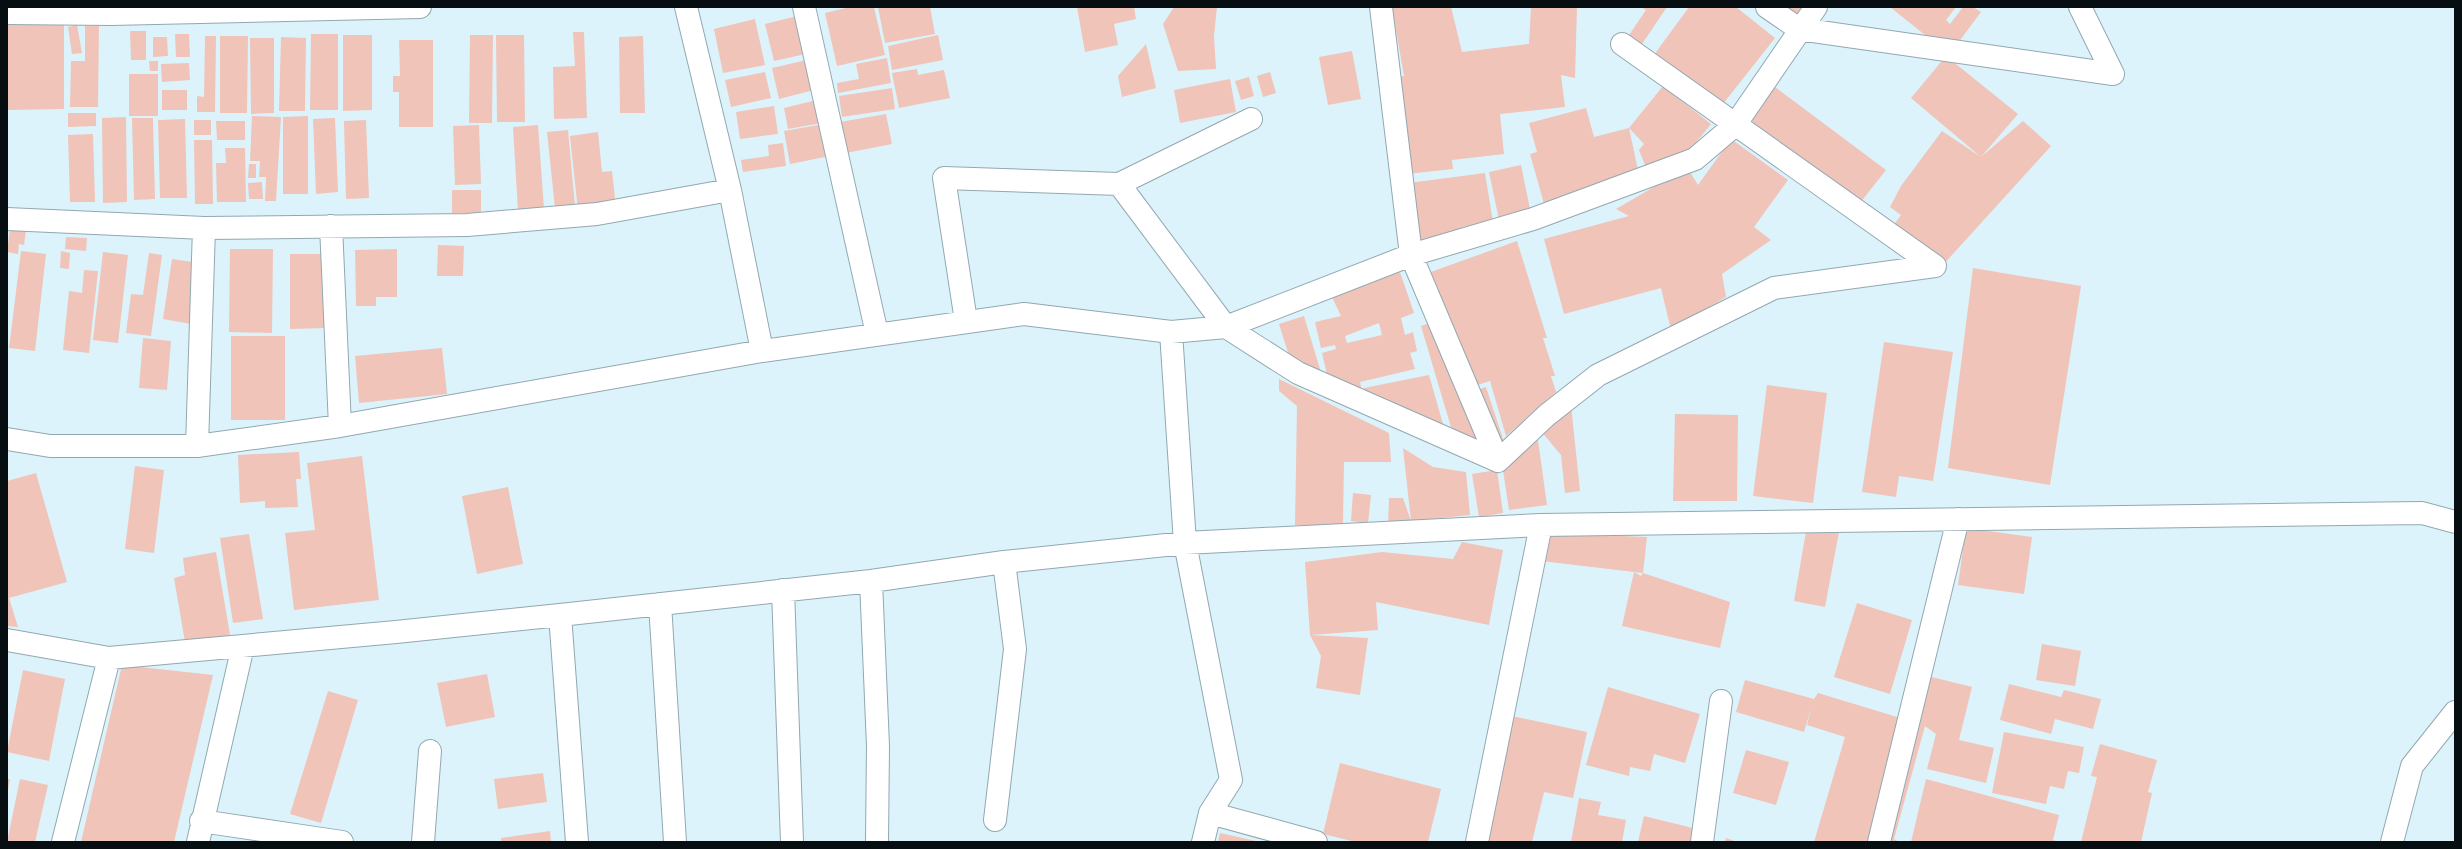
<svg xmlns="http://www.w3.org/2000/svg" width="2462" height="849" viewBox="0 0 2462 849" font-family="Mulish,sans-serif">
<rect width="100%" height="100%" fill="#dcf3fc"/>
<path fill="#f0c4b8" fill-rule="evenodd" d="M850,7H874L885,55L837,66L825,13Z
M878,7H930L935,34L885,43Z
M1077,7H1134L1136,19L1114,24L1118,45L1085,52Z
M1174,7H1217L1214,36L1216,69L1178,71L1163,24Z
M1392,7H1451L1462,52L1529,44L1531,7H1577L1575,78L1561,75L1565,107L1500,114L1504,154L1452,160L1453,169L1407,174L1397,77L1404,76Z
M1641,7H1667L1640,47L1627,38L1646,10Z
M1689,7H1736L1775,38L1719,109L1651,59Z
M1782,7H1811L1800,21Z
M1890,7H1956L1946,20L1950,24L1963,7H1973L1981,12L1955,47L1925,35Z
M801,15L810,53L774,61L765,24Z
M755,19L765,65L723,73L714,29Z
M64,21V109L7,110V22Z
M77,25L82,53L72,54L68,27Z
M85,26H99L98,107H70L71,61H85Z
M130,31H146V60H131Z
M573,32H584L587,118L554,119L553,67L575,66Z
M175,34H189L190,57H176Z
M311,34H338V110H310Z
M343,35H372V110L343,111Z
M470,35H493L492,123H469Z
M496,35H524L525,122H497Z
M938,35L943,60L892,70L888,46Z
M205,36H216L215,112H197V96L204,97Z
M220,36H248L247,113H220Z
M643,36L645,113H620L619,37Z
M153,37H167L168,56L153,57Z
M281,37L306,38L305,111H279Z
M250,38H274V113L251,114Z
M399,40H433V127H399V92H393V76H400Z
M1146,44L1156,88L1122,97L1118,76Z
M1352,51L1361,99L1328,105L1319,57Z
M1946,56L2018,114L1981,157L2023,121L2051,146L1942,266L1893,226L1901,215L1890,207L1901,186L1942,131L1981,157L1911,98Z
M887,58L891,83L838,93L837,83L859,79L856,64Z
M811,59L818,89L779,99L772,68Z
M149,61H158V71H150Z
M189,63L190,80L162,82L161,64Z
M917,69L918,75L944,70L950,98L899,108L892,73Z
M765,72L771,98L731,107L725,80Z
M1270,72L1276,93L1263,97L1257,76Z
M129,74H158V116H129Z
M1249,77L1254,96L1241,100L1235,81Z
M1230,79L1236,112L1180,123L1174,90Z
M1663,86L1711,124L1686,155L1647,170L1639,150L1644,144L1629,128Z
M1775,87L1886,170L1860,203L1749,122Z
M892,88L895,109L842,117L839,96Z
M162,90H187V110H162Z
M817,100L822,123L788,129L784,108Z
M774,106L778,134L740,139L736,112Z
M1586,108L1594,137L1629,128L1639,175L1544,204L1530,154L1537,152L1529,123Z
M68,113H96V126L68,127Z
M886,114L892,144L846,153L840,122Z
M252,116L281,117L276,201H265L266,177H259L260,161H250Z
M308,116V194H283V117Z
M126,117L127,202L103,203L102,118Z
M132,118H153L155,199L134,200Z
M335,118L338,192L316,194L313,119Z
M185,119L187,198H160L158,120Z
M194,120H211V135H194Z
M366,120L369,198L346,199L344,121Z
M216,121H245V140H217Z
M824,124L830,156L790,164L784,131Z
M479,125L481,184L455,185L453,126Z
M538,125L544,209L518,211L513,127Z
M568,130L575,206L555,208L547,132Z
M598,132L602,172L612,171L616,207L578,211L570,136Z
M93,134L95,202H70L68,135Z
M1731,139L1788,180L1754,227L1771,240L1722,274L1726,297L1671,330L1661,288L1564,314L1544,239L1629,216L1616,209L1666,180L1690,172L1698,185Z
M194,140H212L213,204H195Z
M783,143L786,166L743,172L741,160L769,156L768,145Z
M225,148H245L246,202H217L216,163H226Z
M249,164H256V178H248Z
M1521,165L1531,214L1499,220L1489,172Z
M1485,173L1493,222L1462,227L1464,237L1418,244L1409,183Z
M262,182L263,199H249L248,183Z
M452,190H481V213H452Z
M10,228L26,230L24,245L19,244L18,254L7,252Z
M66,237L87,238L86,251L65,249Z
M1517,241L1547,338H1543L1555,376H1551L1556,392L1506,436L1490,381L1471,387L1428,273Z
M438,245L464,246L463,276H437Z
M230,249H273L272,333L229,332Z
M397,249V297H376V306H356L355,250Z
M21,251L46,254L35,351L9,348Z
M61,251L70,253L69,269L60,268Z
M103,252L128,255L118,343L93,340Z
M149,253L162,255L151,336L126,333L131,294L143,295Z
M290,254H326V328L290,329Z
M172,259L200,263L191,324L163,319Z
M1973,268L2081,286L2050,485L1948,468Z
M84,270L98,271L89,353L63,350L69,291L82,293Z
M1400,272L1414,313L1401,318L1405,335L1413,332L1417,351L1410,353L1415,369L1360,382L1363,396L1327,375L1322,353L1336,349L1335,345L1321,348L1315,322L1341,316L1331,295ZM1379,323L1382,335L1347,343L1345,336Z
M1304,316L1323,379L1291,362L1279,324Z
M1435,321L1488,449L1453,434L1421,326Z
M231,336H285V420H231Z
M143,338L171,341L167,390L139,388Z
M1884,342L1953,352L1933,481L1899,476L1896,497L1862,492Z
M442,348L447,394L359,403L355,356Z
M1429,375L1445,431L1368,398L1364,388Z
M1279,379L1389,433L1391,462H1344L1343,525H1295L1297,406L1279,391Z
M1767,385L1827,393L1813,503L1753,496Z
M1486,387L1505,445L1496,448L1477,390Z
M1571,405L1580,491L1565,493L1561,455L1541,431Z
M1675,414L1738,415L1737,501H1673Z
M1537,433L1547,505L1509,510L1502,464Z
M1403,448L1433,467L1466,472L1470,515L1411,521Z
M299,452L301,479H296L298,507L265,508V501L240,503L238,455Z
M362,456L379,600L294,610L285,533L315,530L307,463Z
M135,466L164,470L154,553L125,549Z
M1497,470L1503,513L1479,517L1472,474Z
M36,473L67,582L9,598L18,627L7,626V481Z
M508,487L523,564L477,574L462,496Z
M1353,493L1371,495L1368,523L1351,521Z
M1389,498H1403L1411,521L1388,526Z
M1807,526L1839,532L1825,607L1794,601Z
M1966,528L2032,537L2024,594L1958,585Z
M1547,533L1647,537L1643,573L1730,602L1720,648L1622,626L1634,572L1641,576L1643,573L1541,561Z
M249,534L263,619L233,623L220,538Z
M1462,542L1503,550L1489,625L1376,602L1378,630L1310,635L1368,638L1360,695L1316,688L1321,656L1310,635L1305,562L1382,552L1453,559Z
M216,552L230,635L185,642L174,578L185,575L183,558Z
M1857,603L1912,620L1890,694L1834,677Z
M2042,644L2081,651L2075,686L2036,680Z
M122,665L213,675L174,842H81Z
M23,670L65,679L49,761L7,752Z
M487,674L495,717L446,727L437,683Z
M1928,676L1972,687L1959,740L1994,748L1986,783L1927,769L1936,734L1925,726L1894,839L1899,842H1814L1845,737L1807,725L1811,708L1804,732L1736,712L1745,680L1814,699L1818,693L1917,723Z
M2009,684L2061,697L2064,690L2101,699L2093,729L2055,719L2051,734L2000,720Z
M1608,687L1700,714L1685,763L1654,754L1650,771L1630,767L1629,776L1586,765Z
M328,691L358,700L321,823L290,814Z
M1507,715L1587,732L1573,798L1544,792L1532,842H1484Z
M2004,732L2084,747L2079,773L2068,771L2064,789L2050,786L2046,804L1992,793Z
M2100,744L2157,760L2148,792L2152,793L2141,842H2081L2097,777L2091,776Z
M1746,750L1789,762L1776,805L1733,793Z
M1340,763L1441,789L1428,842H1356L1323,834Z
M543,773L547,802L498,809L494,779Z
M7,779H10L8,790H7Z
M20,779L48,785L35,842H7Z
M1926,779L2059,815L2053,840L2059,842H1911Z
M1579,798L1601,802L1598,815L1626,820L1622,842H1571Z
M1644,816L1705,831L1702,842H1638Z
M550,831L551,842H501V838Z
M1220,833L1256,841V842H1218Z
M1726,838L1737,842H1725Z"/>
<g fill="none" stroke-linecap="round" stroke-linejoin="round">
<g stroke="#92a8b1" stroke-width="24">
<path id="minor" d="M686,7L730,190L762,351
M804,7L877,334
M1381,7L1411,255L1498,461
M1767,7L1799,29L2113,74
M2080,7L2113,74
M7,13L111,14L420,7
M1622,44L1935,266
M1119,184L1226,327L1298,373L1498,461L1547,415L1598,375L1774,288L1935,266
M7,219L204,228L467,225L597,214L730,190
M331,226L340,426
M966,321L944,178L1119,184L1251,119
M1171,332L1185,543L1231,780L1210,813L1203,842
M7,439L50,446H197L340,426L762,351L1024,314L1171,332L1226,327L1411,255L1533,219L1695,159L1735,125L1816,7
M197,446L204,228
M871,581L878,746L877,842
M783,590L792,842
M660,604L675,842
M560,615L577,842
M7,640L109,658L396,632L560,615L871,581L1004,562L1185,543L1541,525L2422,513L2455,522
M1210,813L1316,842
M995,820L1015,649L1004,562
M201,821L342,842
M63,842L109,658
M198,842L243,646
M423,842L430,751
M1477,842L1541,525
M1702,842L1721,701
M1879,842L1958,519
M2392,842L2412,766L2455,712"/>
</g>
<use href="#minor" stroke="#fff" stroke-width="22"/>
</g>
<rect width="2462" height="849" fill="none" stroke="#070e11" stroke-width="16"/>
</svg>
